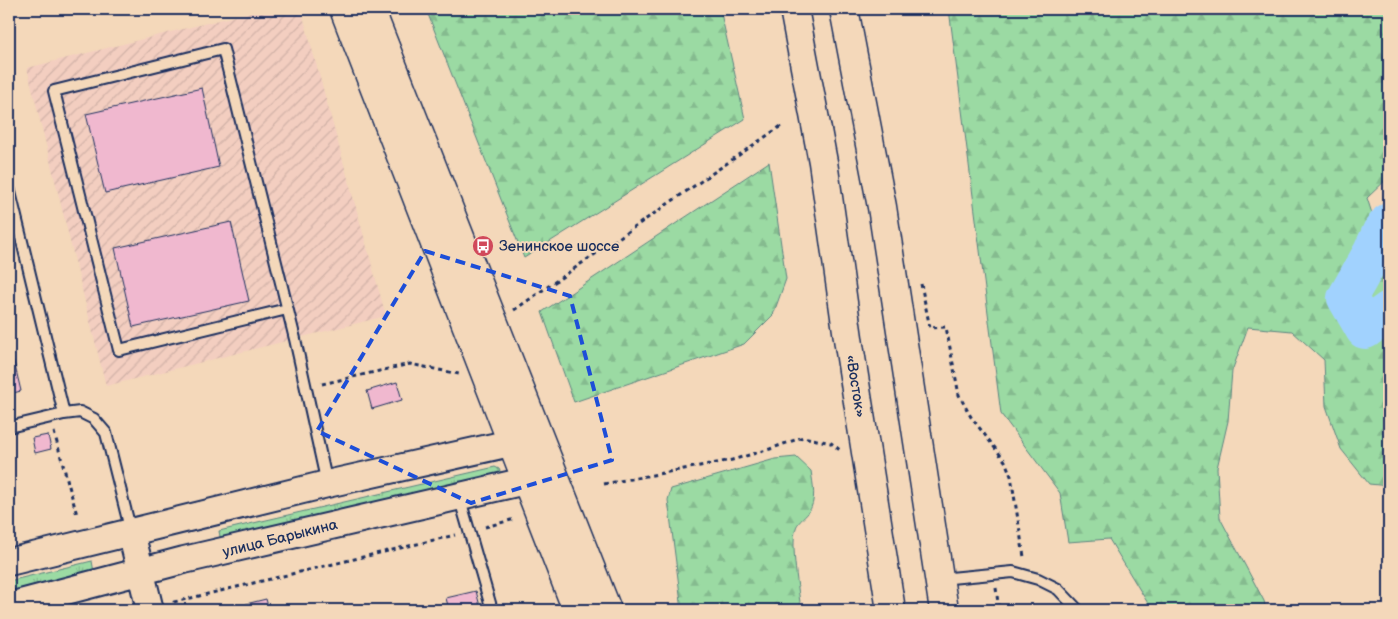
<svg xmlns="http://www.w3.org/2000/svg" width="1398" height="619" viewBox="0 0 1398 619" font-family="'Balsamiq Sans',sans-serif">
<defs>
<pattern id="industrial-furrows" width="10" height="10" patternUnits="userSpaceOnUse" patternTransform="scale(1.25)"><rect width="10" height="10" fill="#f3cec0"/><path d="M-1 1l2-2M0 10L10 0M9 11l2-2" fill="none" stroke="#d0b1a7"/></pattern>
<pattern id="grass-tufts" width="24" height="20" patternUnits="userSpaceOnUse" patternTransform="scale(1.25)"><rect width="24" height="20" fill="#9bdaa3"/><path d="M3 7l-1-3M5 7V3M7 7l1-3M15 17l-1-3M17 17v-4M19 17l1-3" fill="none" stroke="#85bb8f"/></pattern>
<pattern id="forest-firs" width="22" height="20" patternUnits="userSpaceOnUse" patternTransform="scale(1.25)"><rect width="22" height="20" fill="#9bdaa3"/><path d="M5 1l3.5 6h-7zM16 11l3.5 6h-7z" fill="#85bb8f"/></pattern>
</defs>
<rect width="100%" height="100%" fill="#f4d8ba"/>
<filter id="ink" filterUnits="userSpaceOnUse"><feTurbulence type="fractalNoise" baseFrequency=".02" numOctaves="2"/><feDisplacementMap in="SourceGraphic" scale="10" xChannelSelector="R" yChannelSelector="G"/><feConvolveMatrix kernelMatrix="1 2 1 2 8 2 1 2 1" color-interpolation-filters="sRGB"/></filter>
<g filter="url(#ink)">
<path fill="url(#industrial-furrows)" d="M263,9H301L386,316L106,386L27,68Z"/>
<path fill="url(#grass-tufts)" stroke="#5b8480" d="M495,467L499,469L501,473L497,477L221,542L219,531Z
M92,561L94,572L9,593V581Z"/>
<path fill="url(#forest-firs)" stroke="#5b8480" d="M426,9H720L745,119L524,258Z
M949,9H1389V177L1367,198L1389,266V486L1369,484L1341,449L1326,406L1324,360L1292,331L1248,327L1232,371L1228,421L1217,468L1220,518L1264,601L1266,610H1152L1109,539L1068,542L1060,493L1001,414Z
M769,162L786,279L773,315L744,344L574,402L542,312Z
M796,457L811,471C813,485 817,501 808,513C804,518 797,523 796,528C790,544 799,592 801,610H682L668,500L671,489L775,459Z"/>
<g fill="none" stroke-linecap="round" stroke-linejoin="round">
<path stroke="#a1d2fe" stroke-width="40" d="M1389,223L1382,232L1373,252L1347,298L1365,329L1389,311"/>
</g>
<path fill="#f0b8cf" stroke="#1b2f5e" d="M202,88L219,167L105,193L86,114Z
M231,222L249,301L133,327L115,248Z
M9,341L21,391L9,394Z
M397,382L402,400L372,409L367,391Z
M48,435L51,449L35,453L32,438Z
M476,591L481,610H449L446,598Z
M266,599L269,610H248L246,604Z"/>
<g fill="none" stroke-linecap="round" stroke-linejoin="round">
<g stroke="#1b2f5e" stroke-width="14">
<path id="service" d="M9,188L64,414
M287,309L119,350L54,91L223,49L295,339L327,484
M9,427L64,414L80,412L94,419L106,433L131,532
M459,496L492,610
M940,579L1013,572L1038,579L1058,589L1078,610"/>
</g>
<g stroke="#1b2f5e" stroke-width="30">
<path id="tertiary" d="M131,532L150,610
M9,562L327,484L533,438
M9,606L184,560L547,476"/>
</g>
<g stroke="#1b2f5e" stroke-width="31">
<path id="secondary" d="M344,9L577,610
M370,9L607,610"/>
</g>
<g stroke="#1b2f5e" stroke-width="31">
<path id="trunk" d="M794,9L823,162L849,345L891,610
M844,9L882,207L944,610"/>
</g>
<path stroke="#1b2f5e" stroke-width="3" stroke-dasharray="4 4" stroke-linecap="butt" d="M921,284L930,328L946,327L959,395L971,417L1005,461L1011,476L1024,557H1023
M514,310L781,126
M322,384L410,364L459,374
M54,432L77,515
M604,484L732,460L770,449L803,437L831,443L841,451
M485,527L515,519
M996,588L999,610
M176,610L174,602L455,535"/>
<use href="#service" stroke="#f4d8ba" stroke-width="10"/>
<use href="#tertiary" stroke="#f4d8ba" stroke-width="26"/>
<use href="#secondary" stroke="#f4d8ba" stroke-width="28"/>
<use href="#trunk" stroke="#f4d8ba" stroke-width="28"/>
</g>
</g>
<path fill="none" stroke="#1d4ed8" stroke-width="4" stroke-dasharray="10 6" stroke-linejoin="round" d="M425,251L570,296L612,460L471,503L317,431Z"/>
<defs>
<g id="bus-disc" transform="scale(1.125)"><circle r="9.5" fill="#d1495b" stroke="#f4d8ba"/><path d="M-5-6H5V4H4V6H2V4H-2V6H-4V4H-5ZM-3.5-4V0h7V-4ZM-3.5 1.2v1.5H-2V1.2ZM2 1.2v1.5H3.5V1.2Z" fill="#fff"/></g>
</defs>
<g fill-rule="evenodd">
<use href="#bus-disc" x="483" y="246"/>
</g>
<g text-anchor="middle" stroke-width="4" stroke-linejoin="round" paint-order="stroke">
<g font-size="15" fill="#1b2f5e" stroke="#f4d8ba" text-anchor="start">
<text x="499" y="251">Зенинское шоссе</text>
</g>
<g font-size="15" fill="#1b2f5e" stroke="#f4d8ba">
<text transform="translate(856 386) rotate(81)" y="5">«Восток»</text>
<text transform="translate(280 538) rotate(-14)" y="5">улица Барыкина</text>
</g>
</g>
<rect width="1398" height="619" fill="none" stroke="#f4d8ba" stroke-width="30"/>
<rect x="15" y="15" width="1368" height="589" fill="none" stroke="#1b2f5e" stroke-width="2" filter="url(#ink)"/>
</svg>
